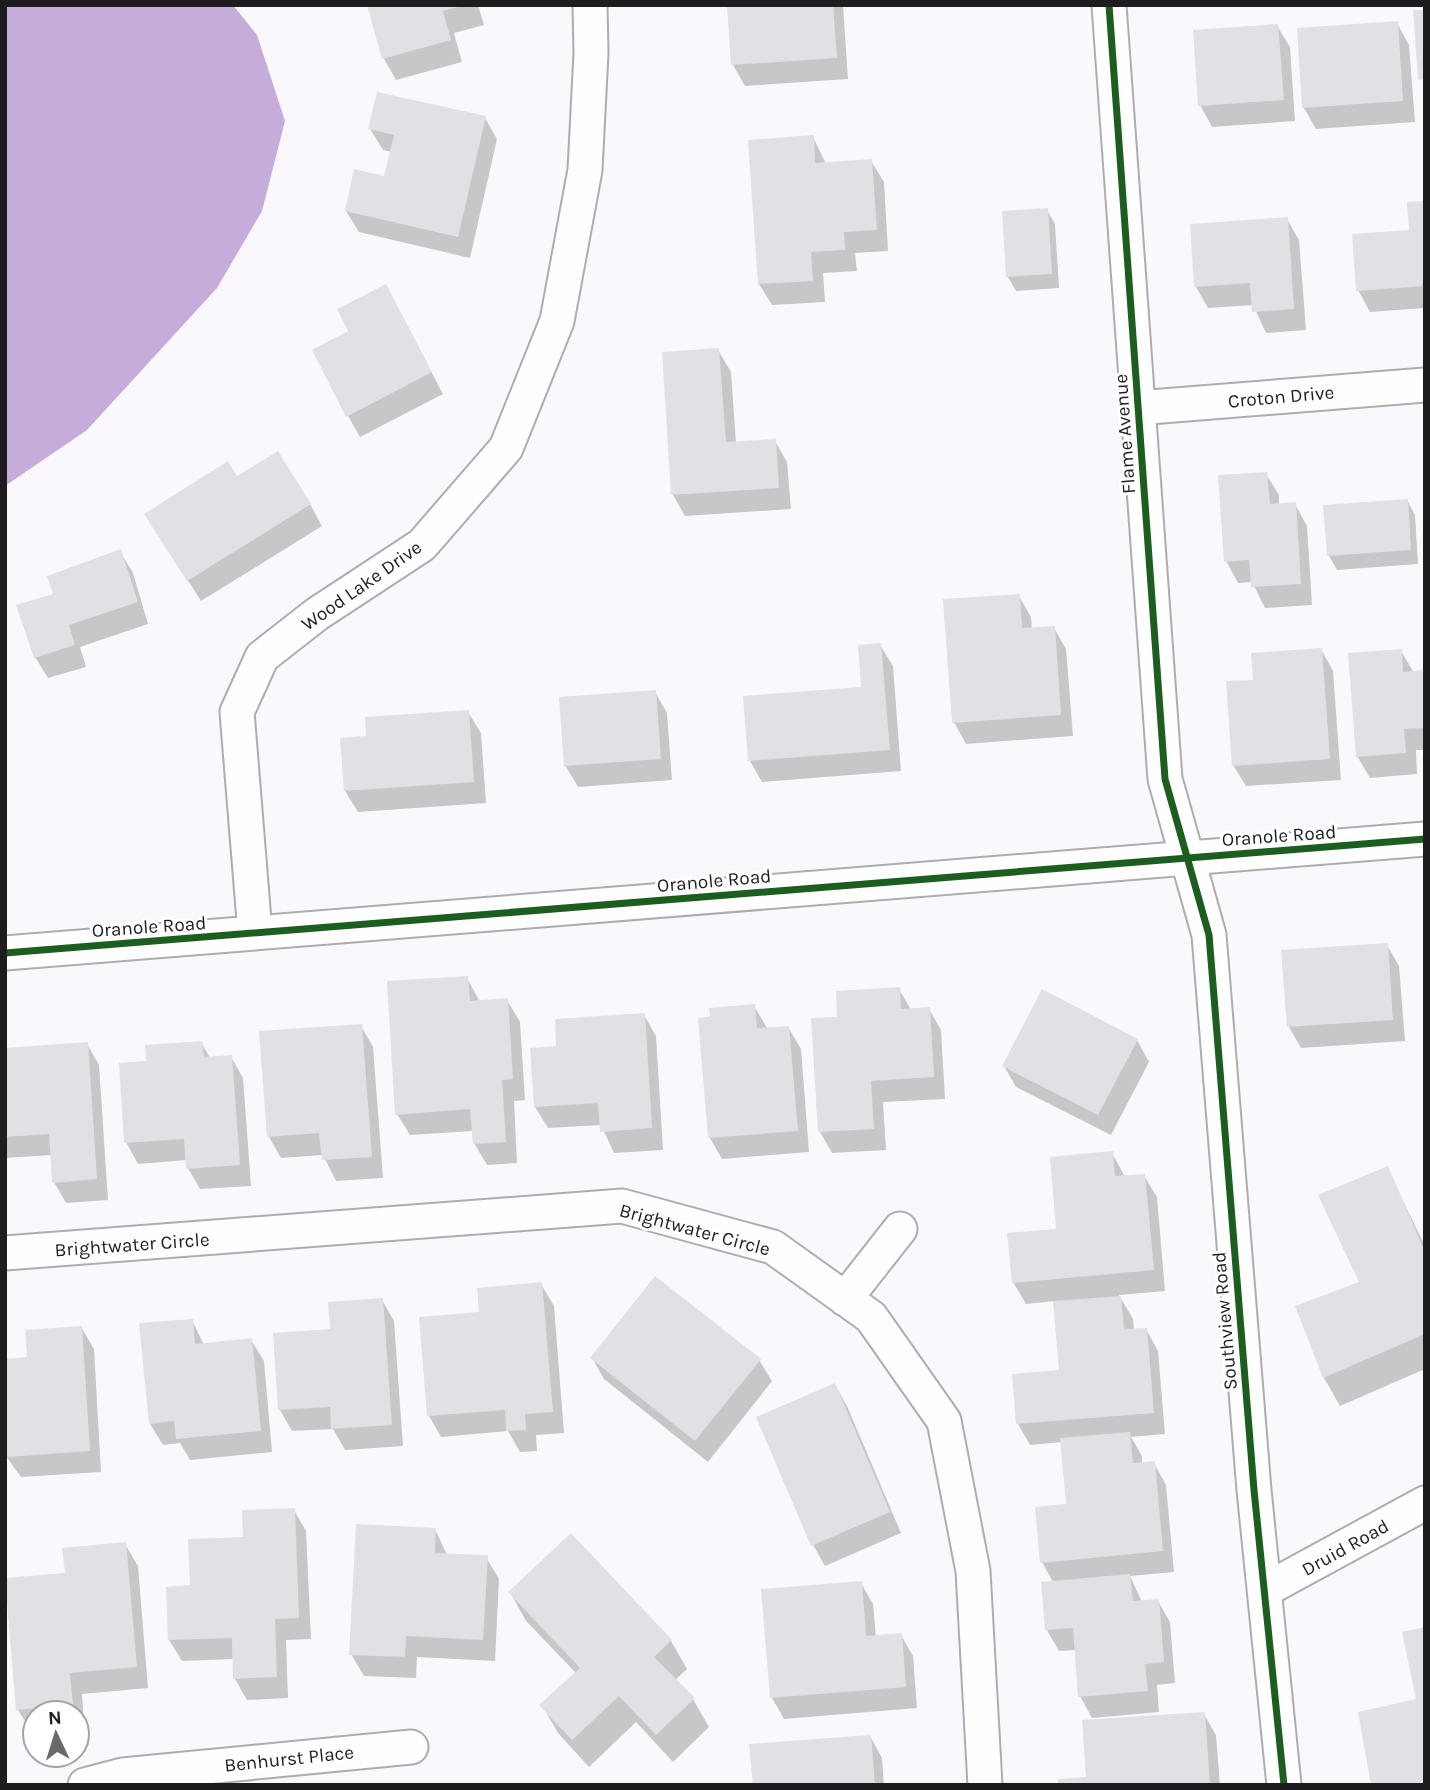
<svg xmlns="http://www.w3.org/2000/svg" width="1430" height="1790" viewBox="0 0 1430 1790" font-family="Karla,sans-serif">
<rect width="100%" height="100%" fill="#faf8fc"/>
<path fill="#c6acda" d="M5,5H233L257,35L285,121L262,211L217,288L87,430L5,486Z"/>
<path fill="#0003" d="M366,5H478L484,25L454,33L462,62L396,80L384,59L371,10Z
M729,5H843L848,79L745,86L733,65Z
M1397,23L1409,45L1415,122L1316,129L1304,108L1298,30Z
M1277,26L1290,47L1295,121L1212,127L1200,105Z
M485,118L497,139L470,258L359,232L346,211L386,178L392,152L383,150L370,129Z
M813,137L826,164L871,161L884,182L888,251L855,253L857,271L823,273L825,302L772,305L759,284Z
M1425,202V308L1370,312L1358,290L1411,232Z
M1047,210L1055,224L1059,288L1016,291L1008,277Z
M1287,219L1299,240L1306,330L1266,333L1253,305L1208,308L1196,287Z
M397,307L443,394L360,437L348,416L351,332Z
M718,350L731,372L736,443L775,441L787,462L791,509L685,516L673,495Z
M1266,474L1279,495V505L1295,504L1307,526L1312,605L1265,608L1252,582L1238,583L1226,561Z
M237,479L310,504L322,526L201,601L159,535Z
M1407,500L1415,515L1418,564L1337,570L1329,556Z
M120,551L133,573L148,624L80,647L86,667L48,678L35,657L55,595Z
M1019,596L1031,617L1032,629L1054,628L1066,649L1073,736L966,744L954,722Z
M880,645L893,666L901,771L762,782L750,761L863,688Z
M1321,649L1333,671L1341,780L1246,786L1233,765L1255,681Z
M1401,651L1414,673L1425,672V750H1416L1417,774L1370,778L1357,756Z
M655,692L667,713L672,780L578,787L565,765Z
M468,712L481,733L486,803L358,812L345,791L368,738Z
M1387,945L1399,966L1405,1041L1301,1048L1289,1027Z
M467,978L480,1002L507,1000L520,1022L525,1100L514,1101L517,1163L487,1165L474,1143L473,1131L410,1135L397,1114Z
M899,989L911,1010L929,1009L941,1030L945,1099L883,1102L886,1150L832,1153L820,1132L839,1018Z
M754,1006L767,1028L788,1027L801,1049L809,1152L722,1159L710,1138L700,1019Z
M644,1015L656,1036L663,1150L614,1153L601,1125L548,1128L535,1107L558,1048Z
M361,1026L373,1047L383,1178L336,1181L323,1155L281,1158L269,1137L261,1033Z
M1137,1040L1149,1062L1111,1135L1016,1087L1004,1066Z
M201,1042L210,1058L231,1057L243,1078L251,1186L200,1189L188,1168L187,1160L138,1164L126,1142L148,1062Z
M87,1044L99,1065L108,1200L66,1203L54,1182L52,1155L5,1158V1049Z
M1112,1153L1125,1177L1144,1176L1157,1197L1165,1291L1119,1295L1133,1319L1134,1330L1146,1329L1158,1351L1165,1434L1131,1437L1142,1456V1464L1154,1463L1166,1485L1174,1572L1130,1576L1142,1602L1158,1601L1170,1622L1175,1683L1157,1685L1159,1712L1092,1718L1080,1696L1076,1650L1059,1651L1047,1630L1043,1583L1053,1582L1042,1562L1068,1506L1062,1442L1030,1445L1018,1424L1060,1372L1055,1301L1026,1304L1013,1282L1058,1230Z
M1387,1168L1425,1246V1369L1340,1406L1324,1378L1297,1307L1361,1282Z
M541,1284L554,1306L564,1433L536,1435L537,1451L520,1452L508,1431L441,1437L429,1416L481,1314Z
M382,1300L394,1321L403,1446L345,1450L333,1429L292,1431L280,1410L332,1331Z
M192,1320L204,1345L251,1340L264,1361L272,1452L190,1460L180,1443L163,1445L150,1424Z
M81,1327L94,1349L101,1472L21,1477L5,1455V1360L29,1359Z
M592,1358L759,1360L772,1381L708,1462L604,1379Z
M835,1385L847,1406L901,1533L825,1566L813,1545Z
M294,1510L306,1531L311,1639L286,1640L288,1698L247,1700L235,1679L234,1659L182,1661L169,1640L192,1587Z
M435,1529L447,1555L486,1557L499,1579L495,1661L417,1657L416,1678L364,1676L351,1654Z
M125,1544L138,1566L148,1688L82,1694L84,1726L77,1727V1713H35V1731H31L18,1710L7,1580L66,1574Z
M861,1583L873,1604L876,1637L901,1635L913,1656L917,1708L784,1719L772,1698Z
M510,1592L671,1641L687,1669L675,1680L693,1699L709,1727L673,1762L636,1722L589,1767L558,1733L542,1705L576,1673L526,1621Z
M1204,1714L1216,1735L1220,1785H1060L1088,1779Z
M870,1736L882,1758L884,1785H755Z"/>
<path fill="#e2e0e4" d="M367,5H462V6L443,11L451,40L382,59Z
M727,5H833L837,58L731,65Z
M1413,10H1425V79L1418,80Z
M1398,21L1403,101L1302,108L1297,28Z
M1278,24L1284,100L1198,106L1193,30Z
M377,92L486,116L458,237L345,211L354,169L384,176L394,135L368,129Z
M814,135L815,163L872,159L877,230L844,232L845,250L811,252L813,281L758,284L748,140Z
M1425,201V286L1356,291L1352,234L1409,230L1407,202Z
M1048,208L1052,274L1006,277L1002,211Z
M1288,217L1294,309L1252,312L1250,283L1194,287L1190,224Z
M386,284L432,372L346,417L312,350L348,331L337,309Z
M719,348L726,442L776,439L779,488L671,495L662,352Z
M278,451L311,504L187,581L144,514L228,461L237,476Z
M1267,472L1270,504L1296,502L1301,584L1251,587L1249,560L1224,562L1218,475Z
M1408,499L1411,550L1327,556L1323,505Z
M121,549L138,602L69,625L75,645L34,658L16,605L53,594L47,576Z
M1020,594L1022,628L1055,626L1061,715L952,723L943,599Z
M881,643L890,750L748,761L743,696L861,687L858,645Z
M1322,648L1330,759L1232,766L1226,681L1253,680L1251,653Z
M1402,649L1403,672L1425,670V728L1404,729L1406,753L1356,757L1348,653Z
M656,690L661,759L564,766L559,697Z
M469,710L474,782L344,791L340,738L366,736L365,717Z
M1388,943L1393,1020L1287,1027L1281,950Z
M468,976L470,1001L508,998L513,1079L502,1080L506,1142L473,1144L470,1109L395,1115L387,981Z
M900,987L901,1009L930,1007L934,1077L871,1081L874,1129L818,1132L811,1018L837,1017L836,991Z
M1042,989L1138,1039L1098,1115L1002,1066Z
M755,1004L757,1028L789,1026L798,1131L708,1138L698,1018L710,1017L709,1008Z
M645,1013L652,1128L600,1132L598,1103L534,1107L530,1048L556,1046L555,1019Z
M362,1024L372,1157L322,1160L319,1133L267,1137L259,1031Z
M202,1041L204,1057L232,1055L240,1165L186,1169L184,1139L124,1143L119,1063L146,1061L145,1045Z
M88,1042L97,1179L52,1183L49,1134L5,1137V1048Z
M1113,1151L1115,1176L1145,1174L1154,1270L1012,1283L1007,1233L1056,1229L1050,1157Z
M1388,1166L1425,1252V1334L1323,1378L1295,1306L1359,1282L1318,1195Z
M655,1276L761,1359L695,1441L590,1358Z
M542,1282L553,1412L525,1414L526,1430L506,1431L505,1410L427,1416L419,1317L479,1312L477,1288Z
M1121,1296L1124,1329L1147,1328L1154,1413L1016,1424L1012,1374L1059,1370L1053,1301Z
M383,1298L392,1425L331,1429L330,1407L278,1410L273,1333L330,1329L328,1302Z
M193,1319L195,1344L252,1338L261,1431L176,1439L174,1421L149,1424L139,1323Z
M82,1326L90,1451L7,1457L5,1359L27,1357L25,1330Z
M835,1383L890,1512L811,1546L756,1417Z
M1130,1432L1133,1463L1155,1461L1163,1551L1040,1563L1035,1507L1066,1504L1060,1438Z
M295,1508L299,1618L275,1619L277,1677L233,1679L232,1638L168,1640L166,1587L190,1585L188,1539L243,1537L242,1510Z
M356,1524L436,1528L435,1553L488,1555L483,1640L406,1636L405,1657L349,1655Z
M571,1533L672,1640L654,1657L695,1698L656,1735L619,1696L572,1740L539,1705L580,1668L508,1592Z
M126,1542L137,1667L70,1673L73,1705L16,1710L5,1578L65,1573L62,1548Z
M1130,1574L1133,1601L1159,1599L1164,1662L1145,1664L1148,1691L1078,1697L1073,1628L1045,1630L1041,1582Z
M862,1581L866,1636L902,1633L906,1687L770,1698L761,1589Z
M1425,1627V1784L1371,1785L1358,1712L1416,1699L1402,1632Z
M1205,1712L1210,1785H1058V1779L1086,1777L1082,1720Z
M871,1735L875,1785H753L749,1744Z"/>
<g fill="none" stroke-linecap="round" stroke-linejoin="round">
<g stroke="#aeacaf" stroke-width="37">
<path id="minor" d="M1109,5L1165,779L1209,935L1254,1490L1284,1785
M1137,408L1425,385
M255,933L237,712L262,657L317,614L422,545L506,448L557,321L585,170L591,53L590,5
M5,953L1425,839
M5,1253L622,1206L773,1247L871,1317L944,1421L973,1571L985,1785
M845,1299L900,1229
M1265,1590L1425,1503
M85,1785L123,1775L411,1747"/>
</g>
<use href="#minor" stroke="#fefeff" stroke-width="33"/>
<g stroke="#fff" stroke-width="11">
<path id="cycleway" d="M1109,5L1165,779L1209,935L1254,1490L1284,1785
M5,953L1425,839"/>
</g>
<use href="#cycleway" stroke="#1b5e20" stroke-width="7"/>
</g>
<g text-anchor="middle" stroke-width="6" stroke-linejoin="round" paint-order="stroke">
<g font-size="19" fill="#1e1c1f" stroke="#fff">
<text transform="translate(1281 396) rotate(-5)" y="7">Croton Drive</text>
<text transform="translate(1124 434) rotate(-94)" y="7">Flame Avenue</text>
<text transform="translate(361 585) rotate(-35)" y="7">Wood Lake Drive</text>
<text transform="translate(1279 835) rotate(-4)" y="7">Oranole Road</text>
<text transform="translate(714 880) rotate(-5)" y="7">Oranole Road</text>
<text transform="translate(149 926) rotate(-4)" y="7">Oranole Road</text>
<text transform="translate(695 1229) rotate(15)" y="7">Brightwater Circle</text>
<text transform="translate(132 1244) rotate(-4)" y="7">Brightwater Circle</text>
<text transform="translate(1224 1321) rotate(-95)" y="7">Southview Road</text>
<text transform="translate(1345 1547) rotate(-29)" y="7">Druid Road</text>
<text transform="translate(289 1758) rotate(-6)" y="7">Benhurst Place</text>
</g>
</g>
<rect width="1430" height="1790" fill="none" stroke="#1e1c1f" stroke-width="14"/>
<g transform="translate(56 1734) rotate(356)"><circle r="33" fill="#ffffff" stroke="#a5a4a5" stroke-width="2"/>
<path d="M0-5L12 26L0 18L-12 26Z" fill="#6b696c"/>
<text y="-10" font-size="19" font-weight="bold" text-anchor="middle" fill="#1e1c1f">N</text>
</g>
</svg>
